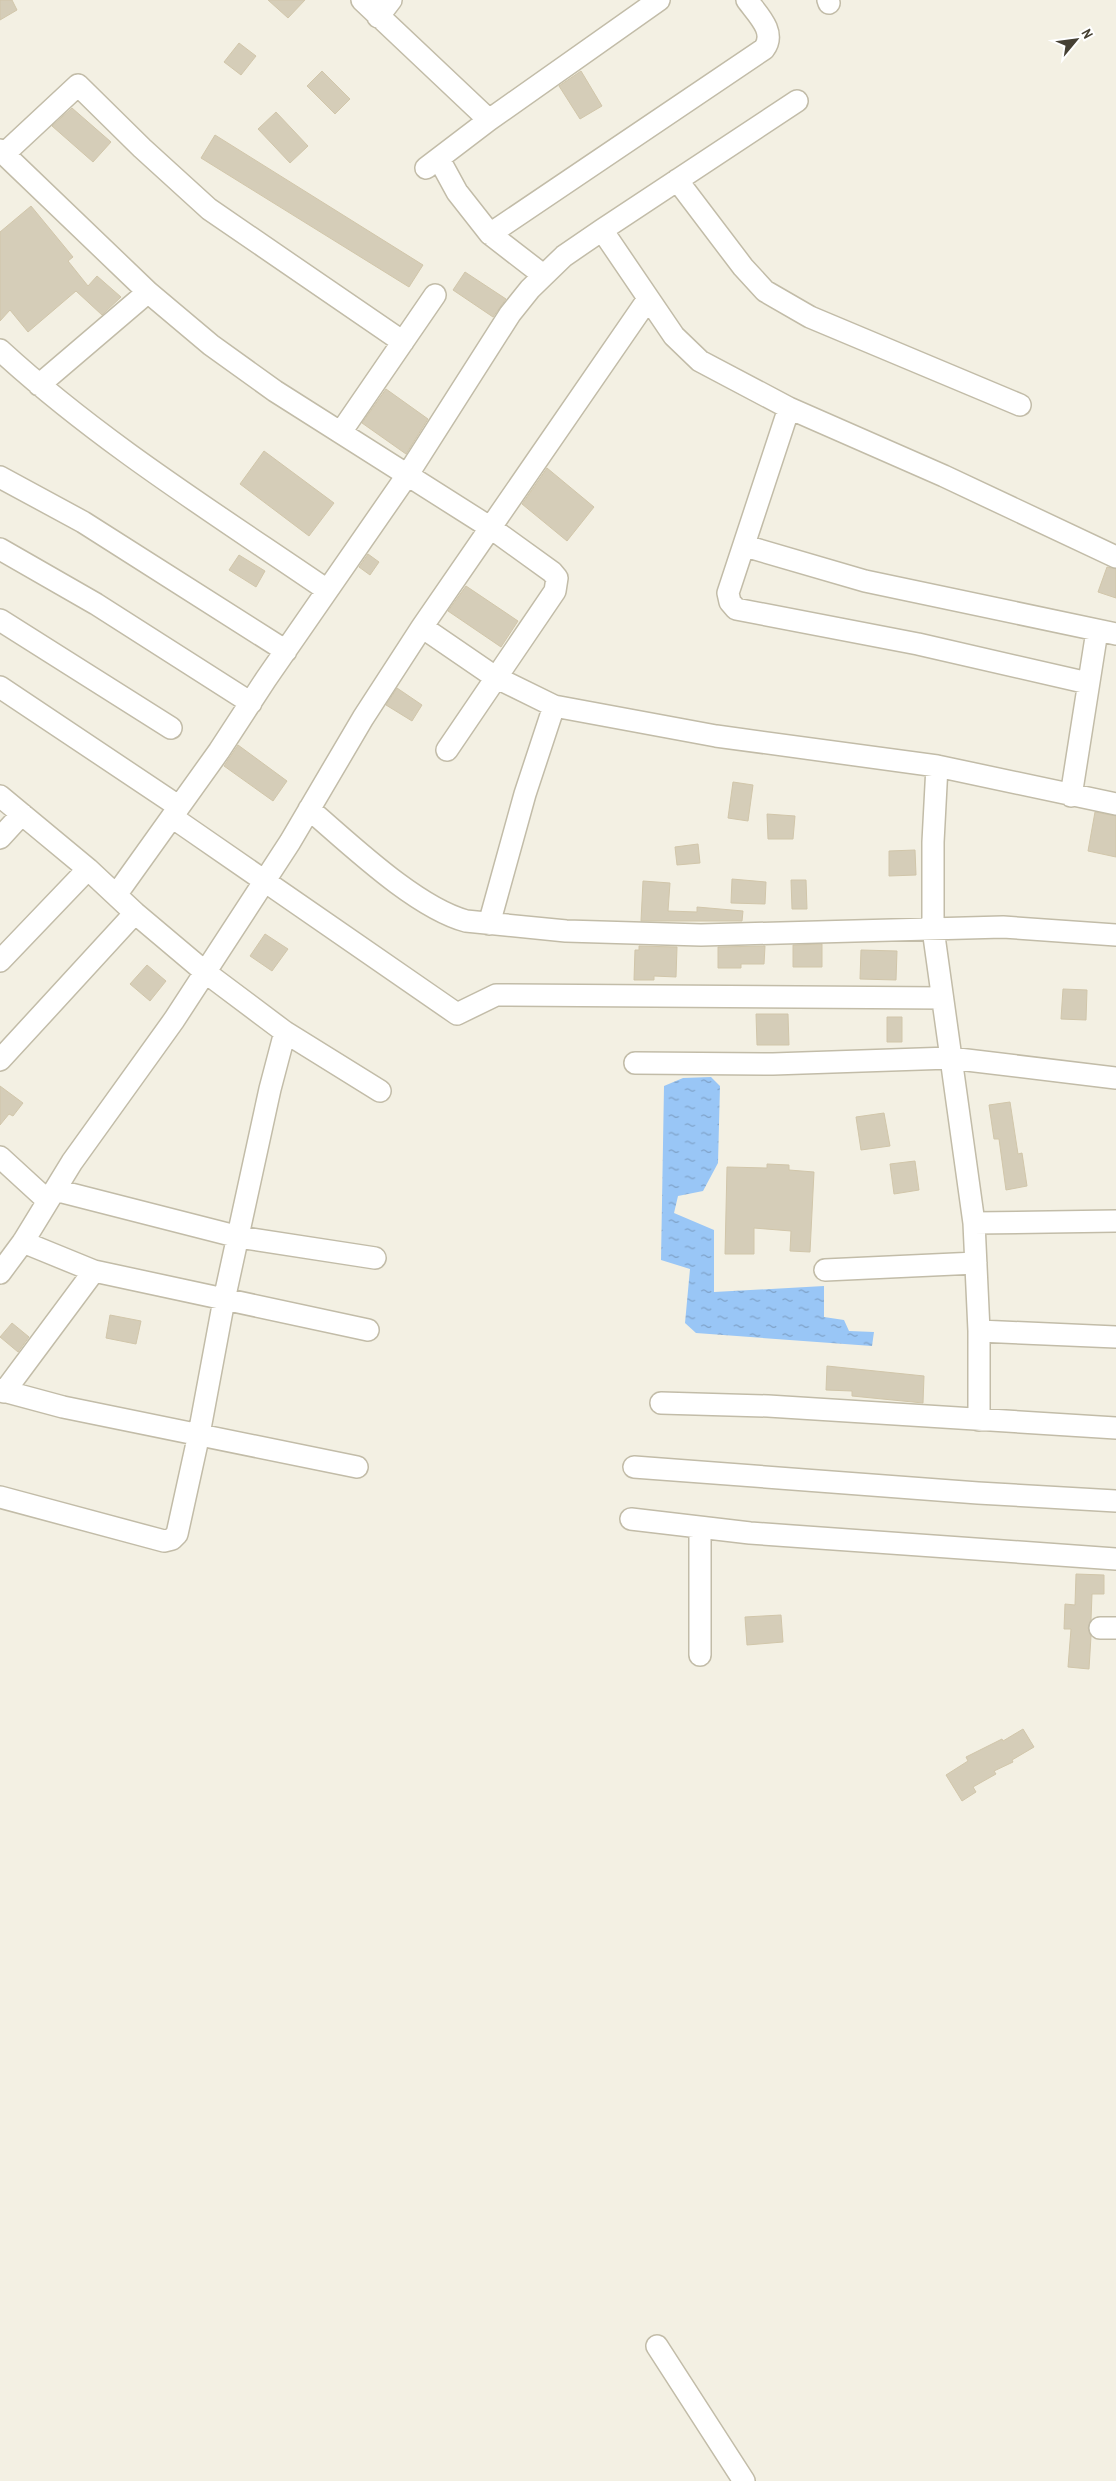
<svg xmlns="http://www.w3.org/2000/svg" width="1116" height="2481" viewBox="0 0 1116 2481" font-family="'Archivo Narrow',sans-serif">
<defs>
<pattern id="water-ripples" width="26" height="14" patternUnits="userSpaceOnUse" patternTransform="scale(1.25)"><rect width="26" height="14" fill="#99c6f6"/><path d="M2 4q2-2 4 0t4 0M15 11q2-2 4 0t4 0" fill="none" stroke="#7fa2c8"/></pattern>
</defs>
<rect width="100%" height="100%" fill="#f3f0e3"/>
<path fill="url(#water-ripples)" d="M711,1077L720,1086L718,1163L703,1191L678,1196L674,1213L714,1230V1292L824,1286V1317L844,1320L849,1331L874,1332L872,1346L696,1333L685,1323L690,1269L661,1260L664,1086L683,1078Z"/>
<path fill="#d5cdb8" stroke="#d1c6aa" d="M0,0H12L17,10L0,20Z
M268,0H305L288,18Z
M239,43L256,56L241,75L224,62Z
M322,71L350,99L335,114L307,86Z
M581,71L602,106L580,119L559,86Z
M72,108L111,142L93,162L52,126Z
M276,112L308,146L290,163L258,129Z
M215,135L423,265L409,287L201,158Z
M31,206L73,257L68,261L88,286L97,276L121,297L102,315L76,291L28,332L10,310L0,321V232Z
M465,272L506,299L493,317L453,290Z
M386,389L428,419L406,454L362,423Z
M264,451L334,503L309,536L240,484Z
M547,468L594,507L567,541L522,504Z
M368,554L379,562L370,575L359,567Z
M239,555L265,571L256,587L229,570Z
M1107,567L1116,569V598L1098,592Z
M466,586L518,621L501,647L448,611Z
M397,688L422,705L412,721L386,705Z
M238,745L287,781L273,801L224,766Z
M733,782L753,785L748,821L728,818Z
M1095,812L1116,816V857L1088,851Z
M767,814L795,816L793,839H768Z
M698,844L700,863L677,865L675,847Z
M915,850L916,875L889,876V851Z
M732,879L766,882L765,904L731,903Z
M791,880H806L807,909H792Z
M643,881L670,883L668,911L697,912V907L743,911L742,921H641Z
M265,934L288,949L272,971L250,956Z
M822,944V967H793V945Z
M639,946L677,947L676,977L654,976V980H634L635,950H639Z
M765,946L764,964H741V968H718V947Z
M861,950L897,951L896,980L860,979Z
M147,965L166,981L150,1001L130,984Z
M1063,989L1087,990L1086,1020L1061,1019Z
M756,1014H788L789,1045H757Z
M887,1017H902V1042H887Z
M0,1086L23,1103L13,1116L9,1114L0,1125Z
M1010,1102L1018,1154L1022,1153L1027,1186L1006,1190L999,1139H994L989,1105Z
M884,1113L890,1146L861,1150L856,1117Z
M915,1161L919,1190L894,1194L890,1164Z
M767,1164L789,1165V1170L814,1172L810,1252L790,1251L791,1231L754,1228V1254H725L727,1167L767,1168Z
M110,1315L141,1321L136,1344L106,1338Z
M12,1323L29,1337L18,1352L0,1337Z
M827,1366L924,1376L923,1403L852,1396V1391L826,1390Z
M1076,1574L1104,1575V1594H1092L1091,1620L1088,1628L1091,1636L1089,1669L1068,1667L1071,1629H1064L1065,1604L1075,1605Z
M781,1615L783,1642L747,1645L745,1617Z
M1023,1729L1034,1747L1012,1760L1013,1762L994,1771L996,1774L973,1787L976,1792L962,1801L946,1775L968,1761L966,1757L1002,1739L1003,1741Z"/>
<g fill="none" stroke-linecap="round" stroke-linejoin="round">
<g stroke="#c2bca8" stroke-width="24">
<path id="minor" d="M362,0L489,120
M828,0L829,3
M378,17L391,0
M0,150L148,292L211,345L275,391L491,528L552,572L557,578L555,591L447,750
M4,154L78,85L142,148L209,209L403,342
M439,159L457,192L490,234L543,275
M426,168L489,120L659,0
M677,180L743,267L765,291L810,317L1020,405
M602,230L674,336L700,361L789,408L944,476L1116,557
M490,234L764,49C777,32 757,14 747,0
M0,350C99,441 216,514 327,590
M39,385L148,292
M789,408L728,593L730,602L736,609L918,644L1088,683
M341,432L435,295
M0,477L83,522L286,651
M745,546L865,581L1116,634
M0,549L96,604L251,703
M0,620L171,728
M422,627L495,677L554,706L716,736L937,766L1116,804
M0,687L178,806
M937,766L933,842V929L974,1223L979,1331V1420
M0,796L88,869L135,913L205,972L285,1032L380,1091
M1071,796L1097,631
M309,809C350,844 415,907 466,921L566,931L701,935L1003,927L1116,935
M172,817L457,1014L496,995L942,998
M0,838L22,814
M116,895L219,751L266,679L408,474L510,314L530,289L564,256L602,230L797,101
M489,924L525,794L554,706
M0,961L88,869
M0,1060L135,913
M635,1063L773,1064L950,1058L1116,1078
M0,1157L48,1201
M55,1190L239,1237L375,1258
M974,1223L1116,1221
M23,1242L94,1271L368,1330
M825,1270L976,1263
M0,1273L23,1242L72,1162L174,1020L290,842L363,718L422,627L648,299
M979,1331L1116,1337
M0,1390L63,1407L357,1467
M4,1392L94,1271
M661,1403L768,1406L1116,1428
M634,1467L978,1493L1116,1501
M0,1497L164,1541L172,1539L177,1534L199,1434L224,1300L270,1089L285,1032
M631,1519L750,1533L1116,1559
M1100,1628H1116
M700,1655V1528
M657,2346L744,2481"/>
</g>
<use href="#minor" stroke="#fff" stroke-width="21"/>
</g>
<g transform="translate(1076 40) rotate(61)" stroke="#ffffff" stroke-width="4" paint-order="stroke">
<path d="M0-4L9 19L0 12L-9 19Z" fill="#454033"/>
<text y="-8" font-size="14" font-weight="bold" text-anchor="middle" fill="#454033">N</text>
</g>
</svg>
